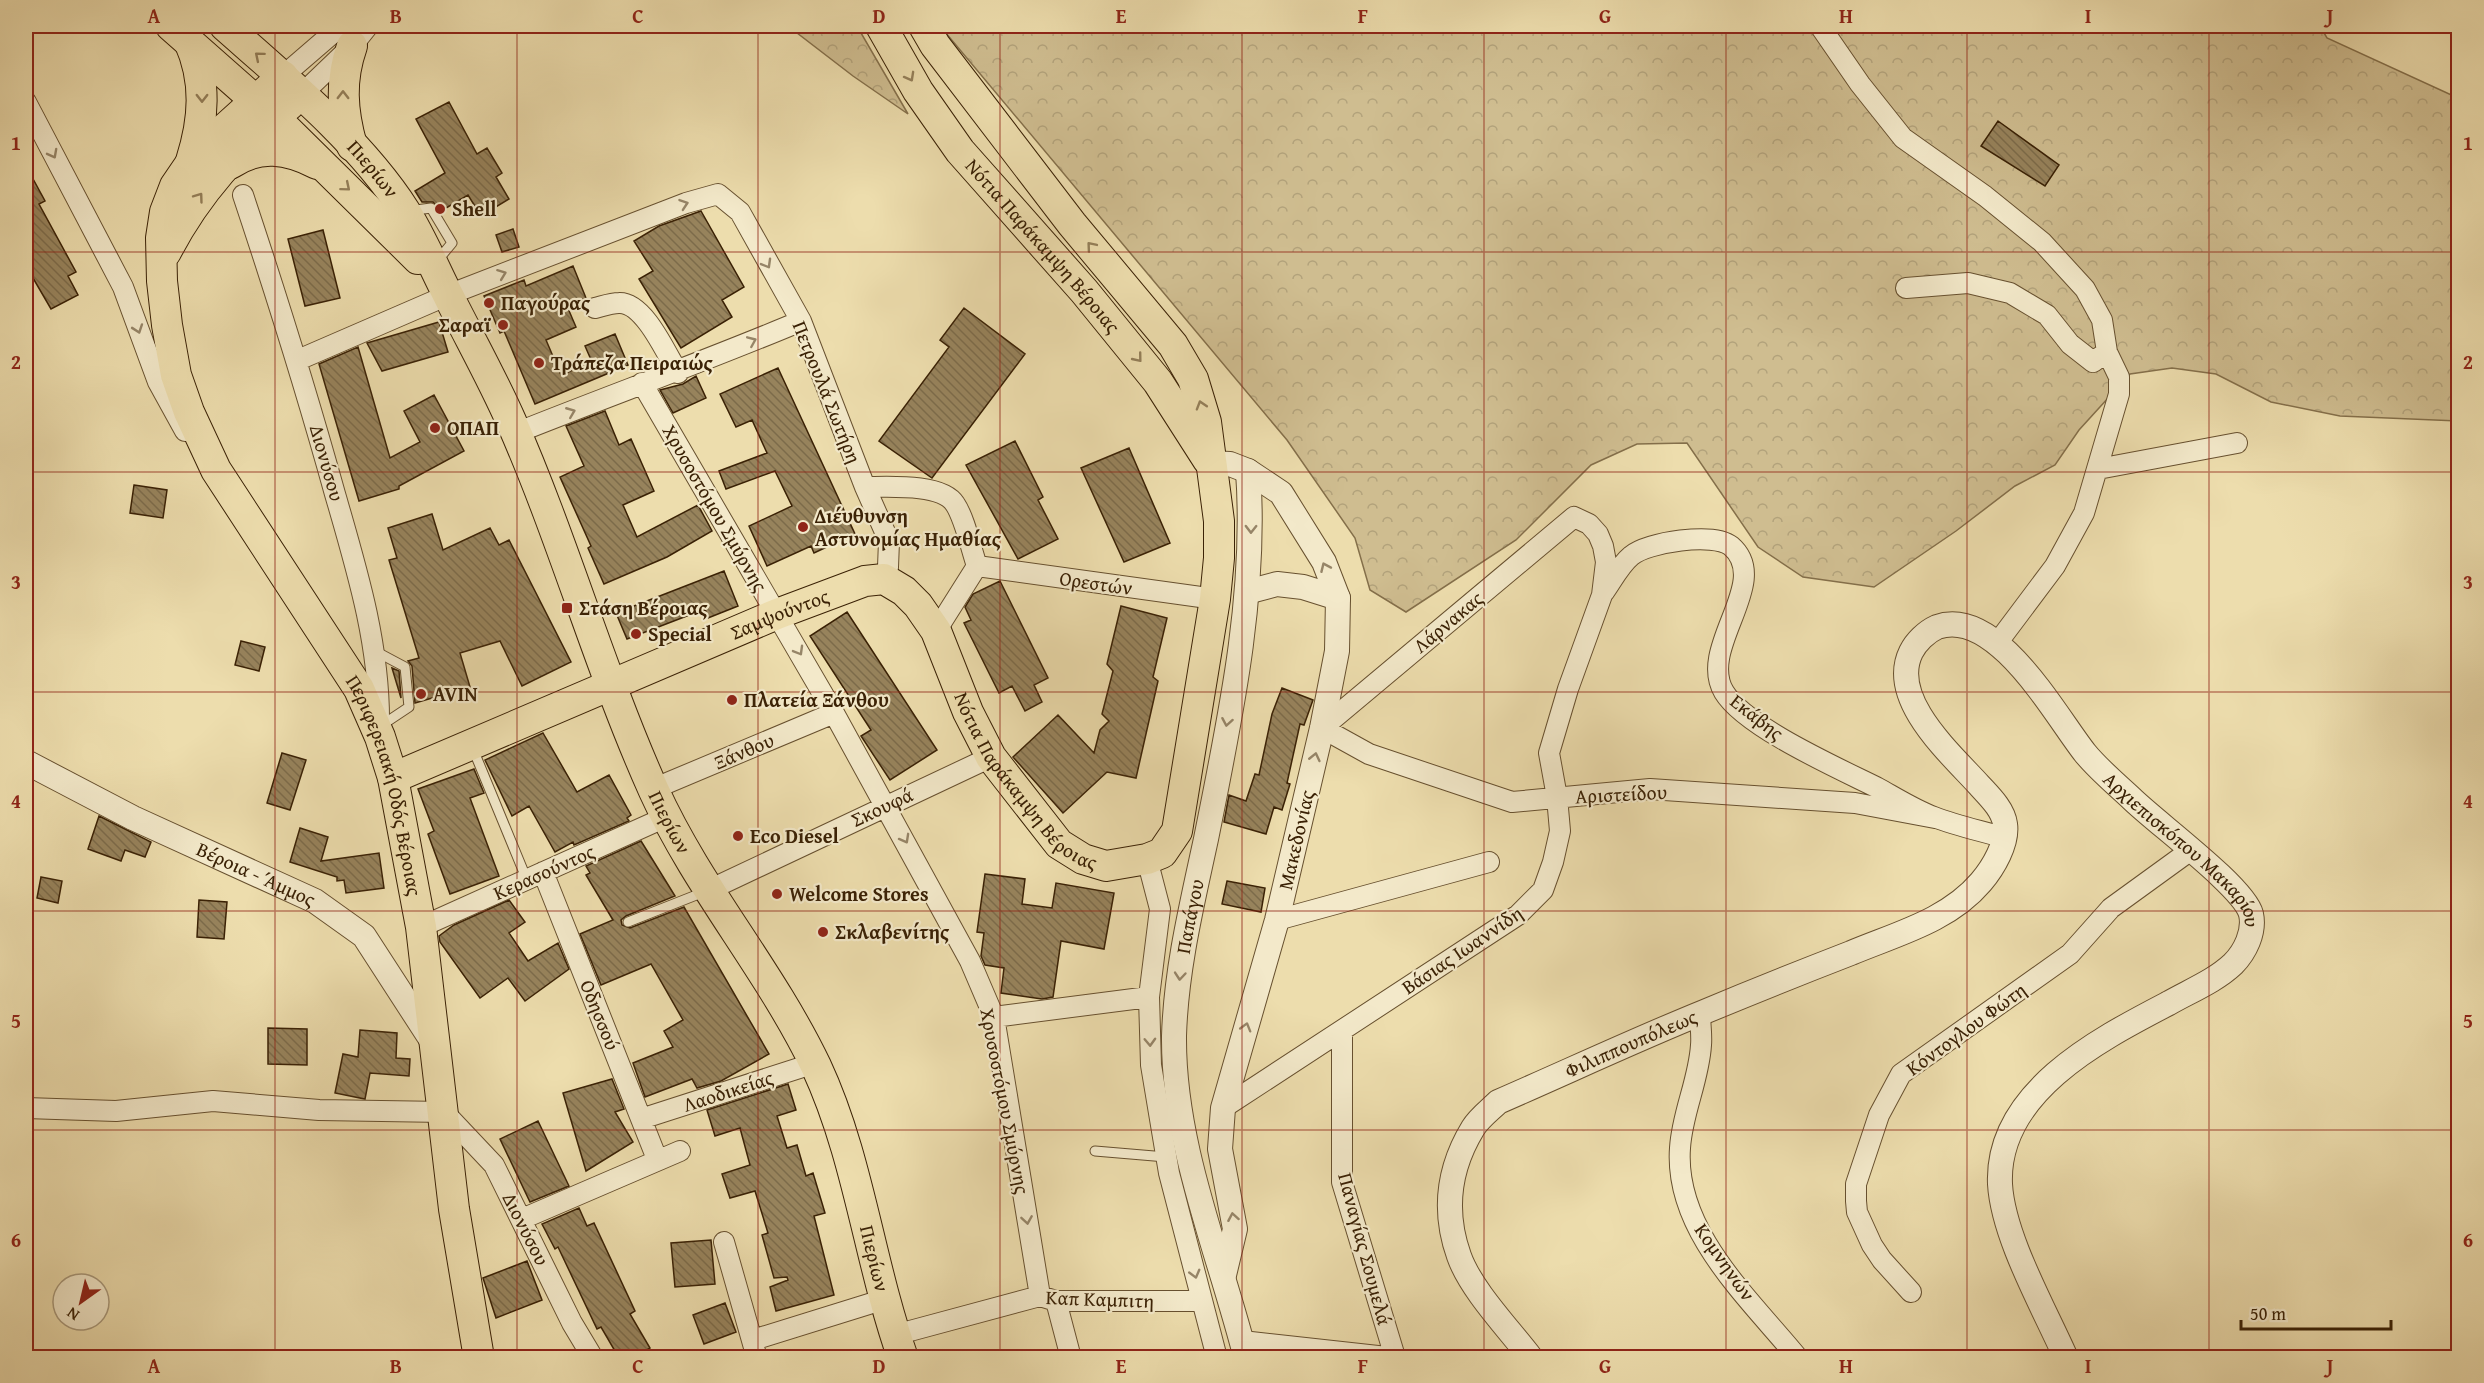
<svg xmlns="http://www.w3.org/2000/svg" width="2484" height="1383" viewBox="0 0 2484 1383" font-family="'Gentium Book Plus',serif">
<defs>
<pattern id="forest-crowns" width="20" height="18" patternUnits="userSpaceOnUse" patternTransform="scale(1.5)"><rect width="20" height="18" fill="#cfbd90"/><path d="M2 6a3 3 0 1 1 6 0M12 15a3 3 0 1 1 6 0" fill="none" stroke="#b2a27b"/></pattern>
<pattern id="building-back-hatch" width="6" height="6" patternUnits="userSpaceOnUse" patternTransform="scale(1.5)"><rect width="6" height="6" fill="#97835c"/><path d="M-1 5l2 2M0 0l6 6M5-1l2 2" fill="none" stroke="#7c6b4a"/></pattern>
</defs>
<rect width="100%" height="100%" fill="#edddad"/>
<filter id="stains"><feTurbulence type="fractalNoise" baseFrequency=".00333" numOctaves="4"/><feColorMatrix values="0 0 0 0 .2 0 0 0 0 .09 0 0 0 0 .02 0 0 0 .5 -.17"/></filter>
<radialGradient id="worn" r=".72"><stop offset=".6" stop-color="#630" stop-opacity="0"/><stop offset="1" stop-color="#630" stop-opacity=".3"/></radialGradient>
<path fill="url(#forest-crowns)" stroke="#846f4a" stroke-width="1.5" d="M788,26H857L908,114L853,76Z
M940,26H2320L2327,38L2458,98V421L2340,416L2271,402L2216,374L2172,368L2130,374L2079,430L2055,465L2015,486L1956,531L1874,587L1803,577L1758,547L1687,443L1637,444L1591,465L1516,540L1406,612L1370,590L1355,538L1287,440Z"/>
<path fill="url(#building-back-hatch)" stroke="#3a2105" stroke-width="1.5" d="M449,102L477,154L487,148L502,173L496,177L509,199L481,216L468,195L441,211L433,202H422L415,191L445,173L416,119Z
M1998,121L2059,165L2045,186L1981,146Z
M26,166L45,201L39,204L76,272L68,276L78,295L51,309L26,266Z
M701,211L744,287L722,300L732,317L681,348L639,279L653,271L634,241L659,226Z
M513,229L519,247L502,252L496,235Z
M323,230L340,298L305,306L288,239Z
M573,266L586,298L567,306L576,327L546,340L561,375L592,362L585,346L615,334L628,365L535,404L504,331L500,333L484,296L524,280L526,286Z
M964,308L1025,354L932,478L879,441L949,347L940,340Z
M439,322L448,352L382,371L367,343Z
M358,347L390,458L420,442L404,411L434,395L464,451L399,486V489L359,501L319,364Z
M778,368L855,534L814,553L811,546L767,566L749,526L792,506L775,471L726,489L719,471L767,453L752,420L736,427L720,394Z
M696,376L706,398L673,413L660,390L683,384Z
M605,411L619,445L631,439L654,491L623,505L637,537L698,505L712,531L667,557L604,584L588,548L591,546L560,477L584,466L566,426Z
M1015,441L1043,497L1038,500L1058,539L1018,559L966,465Z
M1129,448L1170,543L1124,562L1081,468Z
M134,485L167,490L163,518L130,513Z
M432,514L443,550L490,528L499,545L509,540L571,662L522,686L500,641L460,653L470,687L415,703L412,666L408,661L419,658L389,560L397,558L388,528Z
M724,571L738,606L708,618L705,609L627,639L616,613Z
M1000,581L1048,678L1034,685L1042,702L1025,711L1012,686L999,693L964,623L971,620L965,607L973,594Z
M1121,606L1167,618L1153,677L1158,681L1136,778L1107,772L1063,813L1013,757L1058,715L1094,753L1100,730L1109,721L1102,714L1113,671L1107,664Z
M847,612L937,750L890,780L861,736L871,730L810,636Z
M241,641L265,647L259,671L235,665Z
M392,668L399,671L401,698Z
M1282,688L1313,700L1304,725L1300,724L1287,783L1290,784L1282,810L1274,807L1266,834L1224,822L1229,795L1246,801L1255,774L1259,775L1272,714Z
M543,733L577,792L609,775L631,815L627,818L629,821L574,845L573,842L555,852L529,806L512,816L485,760Z
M282,753L306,760L290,810L267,803Z
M474,769L484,793L470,798L499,876L450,894L428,834L434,831L418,789Z
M99,816L151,842L145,857L125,850L121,861L88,849Z
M300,828L328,837L321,861L379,853L384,888L346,893L344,880L337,881V877L290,862Z
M641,841L675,896L626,916L621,920L622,925L630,928L684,907L769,1054L721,1081L697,1088L692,1079L645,1097L633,1063L673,1047L664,1031L683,1020L651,964L601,985L580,934L613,920L586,875L590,873L586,866Z
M985,874L1025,879L1022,904L1052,908L1056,883L1114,893L1104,949L1061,941L1053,997L1042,999L1001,993L1004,968L985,965L981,956L984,933L977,932Z
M41,877L62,881L58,903L37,898Z
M1227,881L1265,888L1261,912L1222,904Z
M199,900L227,902L224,939L197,937Z
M509,900L525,922L509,933L528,961L558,943L569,969L525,1001L508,978L480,998L440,942L439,936L454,925Z
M268,1028L307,1029V1065L268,1064Z
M360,1030L397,1033L396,1058L410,1059L409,1076L370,1073L365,1099L335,1093L343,1054L358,1057Z
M612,1079L624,1109L615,1112L633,1142L586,1171L563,1093Z
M788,1084L796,1110L777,1116L787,1148L797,1145L806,1176L813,1173L825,1213L814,1216L834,1295L776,1311L770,1287L788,1280L787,1277L774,1278L762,1235L768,1233L755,1191L730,1198L722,1174L750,1165L740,1128L715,1136L707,1110Z
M538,1121L569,1186L530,1202L500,1139Z
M579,1208L587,1226L594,1223L635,1311L630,1314L650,1348L634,1358H619L601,1327L597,1329L558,1247L555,1249L542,1224Z
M711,1240L715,1284L675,1287L671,1243Z
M527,1261L542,1300L496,1318L483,1278Z
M725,1303L736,1332L704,1344L693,1315Z"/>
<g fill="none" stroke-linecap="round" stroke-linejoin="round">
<g stroke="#67502f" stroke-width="11">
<path id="service" d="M416,210L431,208L452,243L442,255
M375,651L405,667L409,707L379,727
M473,749L527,880
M628,922L704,892
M1095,1151L1166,1157"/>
</g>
<g stroke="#67502f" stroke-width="22">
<path id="minor" d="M1820,26L1860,84L1903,138L1985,196L2042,242L2085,289L2102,320L2107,352L2093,362L2070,344L2047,315L2010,293L1968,283L1906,288
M283,76L341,26
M302,94L352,46L368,26
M26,102L123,287L158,382L185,431
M243,195C276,294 307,393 335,494C357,570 380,645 379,725
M595,308C603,306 611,303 619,303C644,302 666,353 678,373
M298,360L448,295L686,203L718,194L740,212L801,321L865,487L889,541L888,567L884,579
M642,383L834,713L970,961L994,1017L1040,1296
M516,433C611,395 706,361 801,321
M2098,469L2237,443
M865,487C887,487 942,483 955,504C965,519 971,549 977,566
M977,566L1215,599
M1604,592C1612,581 1620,565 1631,556C1647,542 1714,532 1731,546C1773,582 1697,647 1724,692C1745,727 1840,769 1878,788C1896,798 1915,810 1934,817C1957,826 1982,831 2005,838
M936,631L977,566
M1998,642L2055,566L2084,513L2119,394V377L2107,352
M653,789L834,713
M1147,859L1160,909L1149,997L1151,1065L1169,1173L1217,1358
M543,872L657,1159
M709,890L991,757
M1277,920L1489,862
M421,927L666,817
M1700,1013C1700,1024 1702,1035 1701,1045C1699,1080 1682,1113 1680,1148C1674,1231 1749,1298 1798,1358
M994,1017L1149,997
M1342,1031V1182L1395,1357
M26,1108L116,1111L213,1101L319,1110L444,1112L494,1165L572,1323L593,1358
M1223,1108L1518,915L1543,890L1553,862L1560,831L1557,797L1549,753L1568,689L1602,595L1606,562L1603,546L1598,534L1589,524L1574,517L1322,728L1369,754L1512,802L1650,789L1855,803L1935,818
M641,1119L815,1063
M522,1219L680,1151
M724,1242L757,1358
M1911,1292L1882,1260L1872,1245L1857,1212L1856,1201V1184L1879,1115L1901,1074L2070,954L2111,908L2191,850
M1056,1301L1071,1358
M895,1335L1040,1296L1056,1301H1202
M753,1340L885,1299
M1242,1341L1396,1358"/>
</g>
<g stroke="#67502f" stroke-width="26">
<g id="tertiary">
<path d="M1209,463L1230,464L1248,471L1281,493L1324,562L1338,598L1337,651L1322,728L1277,920L1223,1108L1220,1149L1235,1229L1224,1275"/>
<path d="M1247,592L1277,584L1303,587L1338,598"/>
<path id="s1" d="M26,762L133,818L315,901L364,936L434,1044"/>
<path id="s2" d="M1246,1358C1219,1252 1173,1146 1174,1036C1176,969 1192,904 1206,839C1230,719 1257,594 1248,471"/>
<path id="s3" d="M1531,1358C1509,1329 1471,1290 1459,1256C1443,1211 1448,1169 1473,1128C1479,1118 1490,1110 1498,1102C1567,1072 1635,1040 1704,1012C1752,992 1802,972 1851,953C1896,934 1948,921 1981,882C1993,868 2008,843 2005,824C2003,809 1989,796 1979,785C1951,754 1888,699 1911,652C1916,642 1926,632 1937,627C1996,606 2055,715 2085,753C2098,769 2116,784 2131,798C2155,822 2244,887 2251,914C2255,932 2245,952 2233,964C2215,981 2190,991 2169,1003C2100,1039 1996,1092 2000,1184C2003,1237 2044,1308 2066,1358"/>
</g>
</g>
<g stroke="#3a2105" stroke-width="32">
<g id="primary">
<path d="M171,26L274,117L418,259"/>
<path id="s4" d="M225,26C285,79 361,142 405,211C422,238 435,270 450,299C470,339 493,380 511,421C564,541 600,671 654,791C698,888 770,970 816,1066C859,1158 869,1262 903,1358"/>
<path id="s5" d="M881,26L918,91L960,151L1084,291L1158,382L1208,460"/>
<path d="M189,41C207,81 204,120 191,161"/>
<path id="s6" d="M283,76L221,132L190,164L175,186L165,212L161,238L162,281L167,325L176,375L189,412L216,470L359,689L380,737L393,778L421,927L454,1209L479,1358"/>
<path d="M352,146C342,110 340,80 352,46"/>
<path d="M230,164C259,144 288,149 317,164"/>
<path d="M166,252C197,192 239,147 290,104"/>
<path id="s7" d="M393,778L777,614L865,581L884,579L904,591L918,605L936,631L968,712L991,757L1059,844L1083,859L1106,866L1147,859L1162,853L1177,831L1215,599L1219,558V521L1206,422L1193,379L1173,345L1072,224L935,45L924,26"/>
</g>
</g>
<use href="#service" stroke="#f3e9ca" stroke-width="9"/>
<use href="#minor" stroke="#f3e9ca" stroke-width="20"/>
<use href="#tertiary" stroke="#f3e9ca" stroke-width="24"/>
<use href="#primary" stroke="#edddad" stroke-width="30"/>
</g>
<defs><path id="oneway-chevron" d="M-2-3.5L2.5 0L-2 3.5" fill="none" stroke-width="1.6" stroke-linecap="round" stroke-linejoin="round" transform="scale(1.5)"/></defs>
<g stroke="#947f59">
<use href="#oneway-chevron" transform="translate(259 56) rotate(-140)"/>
<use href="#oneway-chevron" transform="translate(910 77) rotate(61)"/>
<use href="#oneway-chevron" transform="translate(343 95) rotate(-90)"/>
<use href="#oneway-chevron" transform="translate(202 98) rotate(90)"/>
<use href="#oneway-chevron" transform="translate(346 187) rotate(40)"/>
<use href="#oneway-chevron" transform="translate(199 197) rotate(-54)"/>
<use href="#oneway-chevron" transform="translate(1091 246) rotate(-130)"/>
<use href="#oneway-chevron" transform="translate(1138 358) rotate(51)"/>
<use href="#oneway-chevron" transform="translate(1201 405) rotate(-107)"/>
</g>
<g stroke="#968568">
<use href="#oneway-chevron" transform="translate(53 154) rotate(62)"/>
<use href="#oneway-chevron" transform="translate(684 204) rotate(-19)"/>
<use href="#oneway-chevron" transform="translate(767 264) rotate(60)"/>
<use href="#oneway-chevron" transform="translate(502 274) rotate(-21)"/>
<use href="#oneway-chevron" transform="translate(138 329) rotate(71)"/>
<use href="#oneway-chevron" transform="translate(752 341) rotate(-23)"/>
<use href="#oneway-chevron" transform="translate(571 412) rotate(-22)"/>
<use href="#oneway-chevron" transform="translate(1251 529) rotate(91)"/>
<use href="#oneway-chevron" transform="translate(1325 567) rotate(-114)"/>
<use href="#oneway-chevron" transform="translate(799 651) rotate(60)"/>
<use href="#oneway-chevron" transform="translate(1227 722) rotate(100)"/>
<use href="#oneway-chevron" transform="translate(1315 757) rotate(-77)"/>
<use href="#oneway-chevron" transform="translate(905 839) rotate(61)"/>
<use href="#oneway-chevron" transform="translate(1180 976) rotate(95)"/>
<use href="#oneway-chevron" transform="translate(1246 1027) rotate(-74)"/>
<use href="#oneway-chevron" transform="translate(1150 1042) rotate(88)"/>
<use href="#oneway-chevron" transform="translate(1233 1217) rotate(-100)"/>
<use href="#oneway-chevron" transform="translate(1027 1220) rotate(81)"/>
<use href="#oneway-chevron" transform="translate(1195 1274) rotate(75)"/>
</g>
<path fill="none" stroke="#8f2418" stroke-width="1.5" stroke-opacity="0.55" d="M275,26V1358M517,26V1358M758,26V1358M1000,26V1358M1242,26V1358M1484,26V1358M1726,26V1358M1967,26V1358M2209,26V1358M26,252H2458M26,472H2458M26,692H2458M26,911H2458M26,1130H2458"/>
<g fill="#8f2418" stroke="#f3e9ca" stroke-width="2">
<circle cx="440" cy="209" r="6"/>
<circle cx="489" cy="303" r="6"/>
<circle cx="503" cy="325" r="6"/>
<circle cx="539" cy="363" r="6"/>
<circle cx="435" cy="428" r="6"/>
<circle cx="803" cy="527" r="6"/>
<rect x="561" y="602" width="12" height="12" rx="3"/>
<circle cx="636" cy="634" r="6"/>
<circle cx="421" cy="694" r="6"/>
<circle cx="732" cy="700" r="6"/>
<circle cx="738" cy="836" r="6"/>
<circle cx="777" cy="894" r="6"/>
<circle cx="823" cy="932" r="6"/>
</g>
<g text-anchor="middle" stroke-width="4.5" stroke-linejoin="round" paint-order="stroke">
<g font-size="20" fill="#3a2105" stroke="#f3e9ca">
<text dy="7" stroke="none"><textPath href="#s4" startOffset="206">Πιερίων</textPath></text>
<text dy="7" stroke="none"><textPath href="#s5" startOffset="274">Νότια Παράκαμψη Βέροιας</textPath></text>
<text transform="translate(827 392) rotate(68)" y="7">Πετρουλά Σωτήρη</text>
<text transform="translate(327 463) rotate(74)" y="7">Διονύσου</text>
<text transform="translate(715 508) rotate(60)" y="7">Χρυσοστόμου Σμύρνης</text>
<text transform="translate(1096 583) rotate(8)" y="7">Ορεστών</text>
<text dy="7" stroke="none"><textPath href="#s7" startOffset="420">Σαμψούντος</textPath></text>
<text transform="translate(1448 622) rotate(-40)" y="7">Λάρνακας</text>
<text transform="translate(1757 717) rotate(38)" y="7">Εκάβης</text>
<text transform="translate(744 751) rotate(-23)" y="7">Ξάνθου</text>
<text dy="7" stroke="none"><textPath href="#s7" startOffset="784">Νότια Παράκαμψη Βέροιας</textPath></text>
<text dy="7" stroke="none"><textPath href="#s6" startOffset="812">Περιφερειακή Οδός Βέροιας</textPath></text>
<text transform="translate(1621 794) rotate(-3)" y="7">Αριστείδου</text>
<text transform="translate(882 807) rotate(-25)" y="7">Σκουφά</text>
<text dy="7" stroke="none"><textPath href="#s4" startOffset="926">Πιερίων</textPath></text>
<text transform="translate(1296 840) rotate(-77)" y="7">Μακεδονίας</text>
<text dy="7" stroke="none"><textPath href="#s3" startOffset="1479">Αρχιεπισκόπου Μακαρίου</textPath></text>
<text transform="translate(544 872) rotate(-24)" y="7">Κερασούντος</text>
<text dy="7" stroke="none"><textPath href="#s1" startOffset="256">Βέροια - Άμμος</textPath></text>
<text dy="7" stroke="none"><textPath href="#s2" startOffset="452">Παπάγου</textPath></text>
<text transform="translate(1462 950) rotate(-34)" y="7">Βάσιας Ιωαννίδη</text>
<text transform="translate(600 1015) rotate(68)" y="7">Οδησσού</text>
<text transform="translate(1966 1029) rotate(-36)" y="7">Κόντογλου Φώτη</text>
<text dy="7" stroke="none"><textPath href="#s3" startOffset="440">Φιλιππουπόλεως</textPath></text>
<text transform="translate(728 1091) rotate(-18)" y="7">Λαοδικείας</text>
<text transform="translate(1005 1101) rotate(79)" y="7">Χρυσοστόμου Σμύρνης</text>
<text transform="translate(526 1229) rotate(63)" y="7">Διονύσου</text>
<text transform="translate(1365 1249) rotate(75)" y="7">Παναγίας Σουμελά</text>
<text dy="7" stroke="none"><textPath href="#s4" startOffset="1412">Πιερίων</textPath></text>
<text transform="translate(1725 1262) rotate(55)" y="7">Κομνηνών</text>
<text transform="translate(1100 1299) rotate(2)" y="7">Καπ Καμπιτη</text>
</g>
<g font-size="20" font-weight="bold" fill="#3a2105" stroke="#f3e9ca" text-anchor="start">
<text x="452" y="216">Shell</text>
<text x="501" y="310">Παγούρας</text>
<text x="491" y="332" text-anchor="end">Σαραϊ</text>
<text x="551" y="370">Τράπεζα Πειραιώς</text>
<text x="447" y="435">ΟΠΑΠ</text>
<text x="815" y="523">Διέυθυνση<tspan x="815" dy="23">Αστυνομίας Ημαθίας</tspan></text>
<text x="579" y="615">Στάση Βέροιας</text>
<text x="648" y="641">Special</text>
<text x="433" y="701">AVIN</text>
<text x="744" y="707">Πλατεία Ξάνθου</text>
<text x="750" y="843">Eco Diesel</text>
<text x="789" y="901">Welcome Stores</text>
<text x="835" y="939">Σκλαβενίτης</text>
</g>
</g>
<rect width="2484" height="1383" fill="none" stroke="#edddad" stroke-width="66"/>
<g transform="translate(81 1302) rotate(214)"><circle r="28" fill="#f3e9ca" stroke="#a9997b" stroke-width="1.5"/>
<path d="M0-4.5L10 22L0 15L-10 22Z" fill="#8f2418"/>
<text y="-9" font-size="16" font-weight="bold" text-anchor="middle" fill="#3a2105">N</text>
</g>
<path d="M2241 1320v9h150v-9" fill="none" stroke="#3a2105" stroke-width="3"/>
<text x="2250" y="1320" font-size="18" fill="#3a2105" stroke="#f3e9ca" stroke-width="4.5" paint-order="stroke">50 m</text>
<rect x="33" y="33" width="2418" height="1317" fill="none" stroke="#8f2418" stroke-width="2"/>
<g font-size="20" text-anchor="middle" font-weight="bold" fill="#8f2418">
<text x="154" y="23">A</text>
<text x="396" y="23">B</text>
<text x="638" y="23">C</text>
<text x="879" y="23">D</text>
<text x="1121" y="23">E</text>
<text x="1363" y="23">F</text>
<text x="1605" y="23">G</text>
<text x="1846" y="23">H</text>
<text x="2088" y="23">I</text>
<text x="2330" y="23">J</text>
<text x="16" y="150">1</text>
<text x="2468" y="150">1</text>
<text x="16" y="369">2</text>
<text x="2468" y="369">2</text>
<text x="16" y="589">3</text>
<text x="2468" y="589">3</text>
<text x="16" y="808">4</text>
<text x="2468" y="808">4</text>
<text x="16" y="1028">5</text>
<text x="2468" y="1028">5</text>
<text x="16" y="1247">6</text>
<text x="2468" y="1247">6</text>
<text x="154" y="1373">A</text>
<text x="396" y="1373">B</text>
<text x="638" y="1373">C</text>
<text x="879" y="1373">D</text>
<text x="1121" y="1373">E</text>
<text x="1363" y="1373">F</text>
<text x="1605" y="1373">G</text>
<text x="1846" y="1373">H</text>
<text x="2088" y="1373">I</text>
<text x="2330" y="1373">J</text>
</g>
<rect width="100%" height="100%" filter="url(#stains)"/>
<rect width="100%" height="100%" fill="url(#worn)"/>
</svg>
